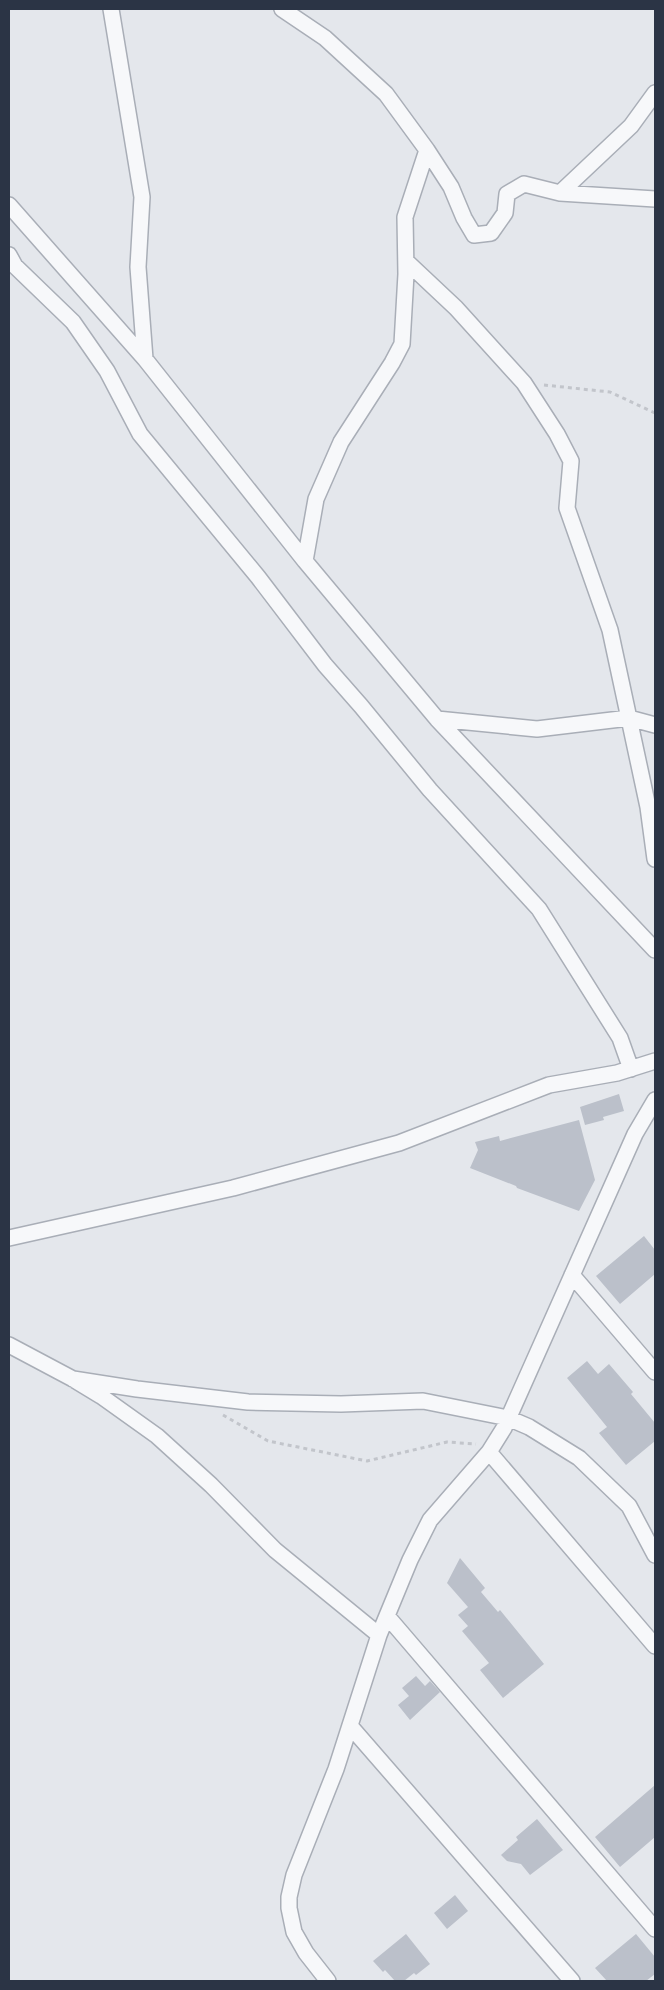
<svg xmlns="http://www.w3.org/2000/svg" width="664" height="1990" viewBox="0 0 664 1990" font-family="'Roboto Condensed',sans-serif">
<rect width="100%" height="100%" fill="#e4e7ec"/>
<path fill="#bbc0ca" d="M619,1094L624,1111L603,1117L604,1120L585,1125L580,1107Z
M579,1120L595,1180L579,1211L517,1188L516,1186L470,1168L478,1150L475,1142L499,1136L500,1141Z
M644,1236L655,1250V1274L620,1304L596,1276Z
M587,1361L598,1374L609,1364L633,1392L631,1394L655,1423V1441L626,1465L599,1433L607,1427L567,1378Z
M460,1558L485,1588L481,1592L498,1612L500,1610L544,1664L503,1698L480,1670L489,1663L462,1631L468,1626L458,1615L468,1607L447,1583Z
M416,1676L425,1686L430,1681L440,1692L410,1720L398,1705L409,1696L402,1688Z
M655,1785V1837L620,1867L595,1837Z
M537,1819L563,1850L530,1875L521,1864L507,1861L501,1855L518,1840L516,1837Z
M455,1895L468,1911L447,1929L434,1913Z
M406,1934L430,1964L416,1975L414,1973L404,1981H395L385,1970L383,1972L373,1961Z
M636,1934L655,1957V1974L646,1981H607L595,1968Z"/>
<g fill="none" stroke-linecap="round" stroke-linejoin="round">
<g stroke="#a9aeb7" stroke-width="18">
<path id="minor" d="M111,9L142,197L138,267L145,359
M282,9L325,38L386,94L427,150L451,187L464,218L474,235L491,233L505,213L507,194L524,184L560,193L655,199
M560,193L631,126L655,93
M9,205L145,359L305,561L437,719L655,950
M9,255L15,266L73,322L107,371L140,434L258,577L325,665L361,706L430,790L539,909L620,1038L631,1069
M406,261L456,308L524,383L557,434L571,461L567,508L610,630L648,807L655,859
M305,561L316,499L341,442L392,363L402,344L406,274L405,217L427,150
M437,719L537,729L629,718L655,725
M9,1238L233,1188L399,1143L549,1085L617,1073L655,1061
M572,1275L655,1372
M9,1345L73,1379L101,1396L157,1436L211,1485L275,1550L379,1635
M73,1379L137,1389L248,1402L341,1404L423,1401L508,1418L529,1427L579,1458L629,1506L655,1555
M489,1452L655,1646
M387,1616L655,1929
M351,1727L572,1981
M328,1981L306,1953L294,1932L289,1908V1897L294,1875L336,1769L379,1635L410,1560L430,1520L489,1452L504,1428L635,1134L655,1100"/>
</g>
<path stroke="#c2c5cb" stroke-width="3" stroke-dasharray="4 4" stroke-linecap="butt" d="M544,385L610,392L655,413
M223,1415L268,1441L367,1461L447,1442L476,1444"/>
<use href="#minor" stroke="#f7f8fa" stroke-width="15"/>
</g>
<rect width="664" height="1990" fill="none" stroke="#2b3445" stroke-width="20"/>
</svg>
